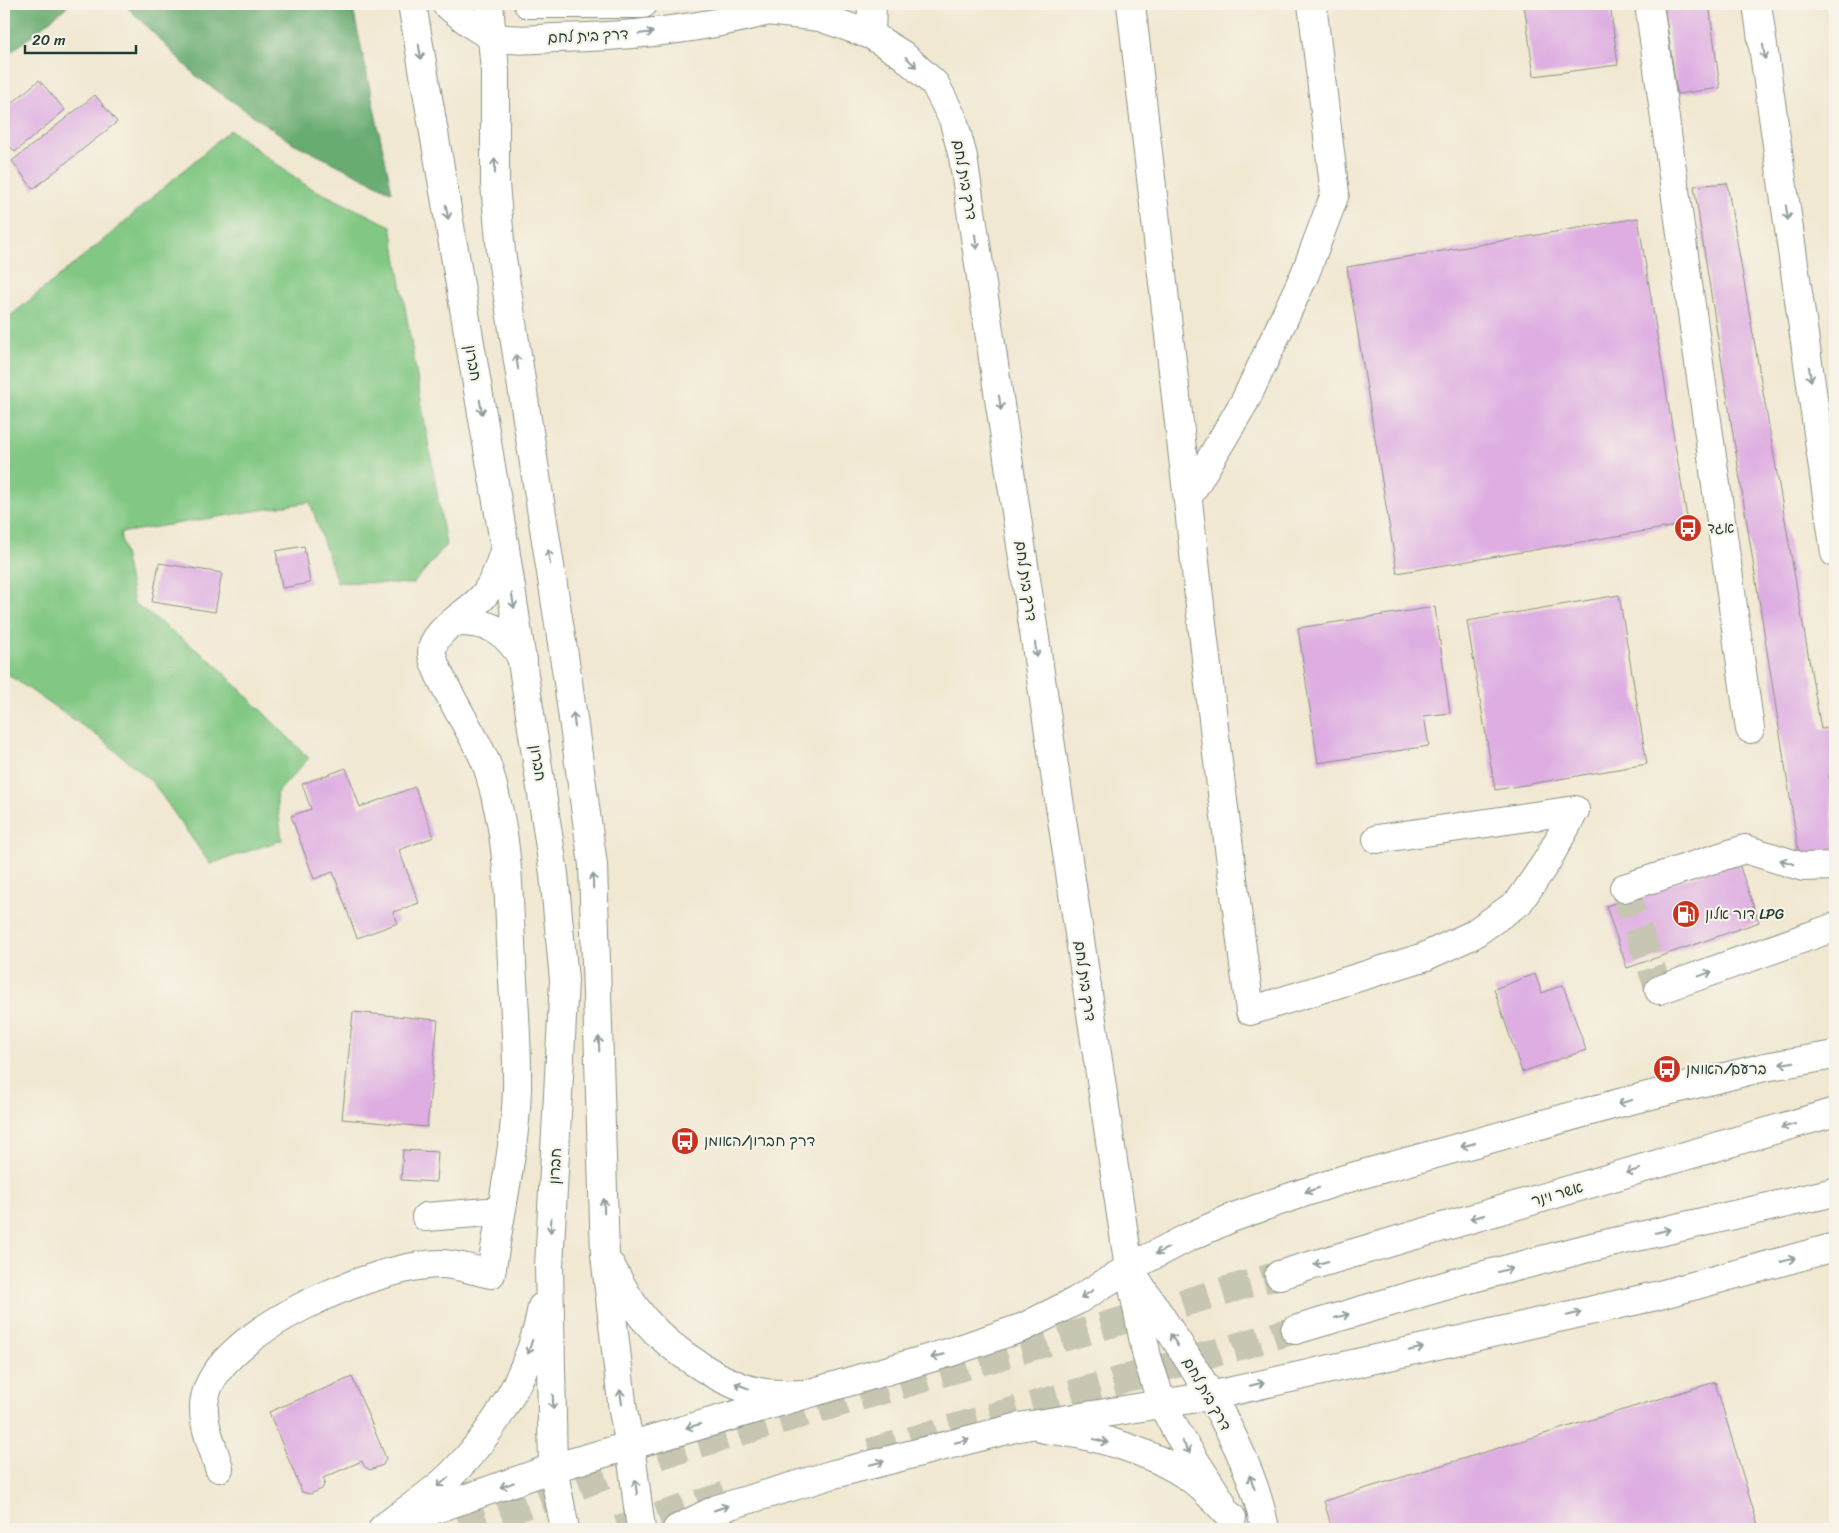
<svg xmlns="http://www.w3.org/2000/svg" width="1839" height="1533" viewBox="0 0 1839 1533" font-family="Sriracha,'Playpen Sans Hebrew',sans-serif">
<rect width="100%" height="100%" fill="#f7f3e8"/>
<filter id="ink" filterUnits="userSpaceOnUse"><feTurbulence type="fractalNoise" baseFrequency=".02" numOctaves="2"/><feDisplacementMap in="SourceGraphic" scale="10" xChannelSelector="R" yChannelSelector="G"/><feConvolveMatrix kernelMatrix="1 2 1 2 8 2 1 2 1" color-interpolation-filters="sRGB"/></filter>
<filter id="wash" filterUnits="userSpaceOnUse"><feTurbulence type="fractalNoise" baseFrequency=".0096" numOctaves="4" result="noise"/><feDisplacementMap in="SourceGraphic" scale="20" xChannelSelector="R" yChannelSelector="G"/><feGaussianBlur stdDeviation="1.12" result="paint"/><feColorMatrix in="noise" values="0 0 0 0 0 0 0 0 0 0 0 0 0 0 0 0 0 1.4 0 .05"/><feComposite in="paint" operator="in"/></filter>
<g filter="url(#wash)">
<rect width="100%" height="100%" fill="#f1e8d2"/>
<path fill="#82c884" stroke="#50825c" d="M230,130L307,186L391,226L446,545L413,584L337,582L310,502L120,533L134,603L214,663L309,758L276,794L282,840L210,864L153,783L102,739L4,672V321L107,237Z"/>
<path fill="#69ac72" stroke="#447453" d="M4,4H70L4,58Z
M124,4H352L392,192L293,143L197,77Z"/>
<g id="blocks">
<path fill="#deaee2" d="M1524,4H1610L1618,65L1534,76Z
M1664,4H1709L1720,88L1677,94Z
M39,80L65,110L15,152L4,139V110Z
M95,95L117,122L33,189L12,161Z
M1727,183L1821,729L1835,727V772L1829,774L1835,849L1800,861L1694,186Z
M1638,218L1688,524L1397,573L1347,267Z
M304,546L310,583L282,588L276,551Z
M159,563L222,573L215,612L152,602Z
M1619,595L1647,764L1495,790L1467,621Z
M1435,607L1450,713L1424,716L1429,746L1318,763L1298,628Z
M346,768L360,807L415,787L434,837L399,850L419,903L393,912L398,923L357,938L333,872L314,879L291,816L311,809L302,784Z
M1738,861L1759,922L1627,968L1606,906Z
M1535,974L1542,993L1563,985L1586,1050L1522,1072L1494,989Z
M353,1012L438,1020L427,1127L342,1119Z
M403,1150L438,1152L436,1182L401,1180Z
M352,1377L386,1458L383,1465L370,1470L364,1466L362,1461L323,1478L325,1482L322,1489L310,1494L302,1492L269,1412Z
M1715,1382L1759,1529H1666L1665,1527L1657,1529H1332L1324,1501Z"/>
</g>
</g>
<g filter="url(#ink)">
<use href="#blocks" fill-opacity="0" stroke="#889283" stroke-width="1"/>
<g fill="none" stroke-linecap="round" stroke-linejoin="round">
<path stroke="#c7c6b2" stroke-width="28" stroke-dasharray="28 14" stroke-linecap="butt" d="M1624,888L1659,990"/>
<path stroke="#c7c6b2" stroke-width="28" stroke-dasharray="28 14" stroke-linecap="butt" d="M870,1452L1295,1330
M461,1529L664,1454L1279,1275
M618,1529L733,1493"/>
<g stroke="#889283" stroke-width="30">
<path id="minor" d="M1131,4L1217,754L1250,1011L1424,957L1472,935L1519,902L1547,861L1575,810
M1649,4L1750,729
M1757,4L1835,553
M871,35L872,4
M1188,497L1245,401L1305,274L1335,194L1312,4
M456,622C490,622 506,630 523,660
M1377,839L1575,810
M1624,888L1745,849L1803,867L1835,866
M1659,990L1835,927
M426,1217L500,1211
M1129,1268C1178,1345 1249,1439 1265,1529
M1162,1404L1178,1434L1221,1501
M219,1468C213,1446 200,1421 205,1398C218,1330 380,1263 443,1264C459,1265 476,1271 491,1274C500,1212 515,1151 517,1090C518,1041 513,991 511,943C509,901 508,853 499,812C495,796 492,778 486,763C477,739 432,671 432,652C432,629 471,613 485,594C495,580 500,564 505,548"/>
</g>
<g stroke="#889283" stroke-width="30">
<path id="major" d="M446,4C460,15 476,30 493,36C512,42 534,39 554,38C625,37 696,30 765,12
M528,4H643
M738,4L767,11L820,17L871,35L903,55L935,84L953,119L963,157L1129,1268L1147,1357L1162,1404
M1279,1275L1835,1112
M1295,1330L1458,1282L1588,1248L1835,1192
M1045,1429C1093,1434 1151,1451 1190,1478C1205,1489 1219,1505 1232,1518
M393,1524L553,1468L951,1352L1024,1327L1076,1301L1129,1268L1187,1238L1234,1217L1285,1199L1345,1179L1623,1102L1765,1067L1835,1055
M677,1529L717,1509L834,1474L1019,1427L1210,1396L1656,1296L1835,1247"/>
</g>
<g stroke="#889283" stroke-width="30">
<path id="highway" d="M412,4L505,548L554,874L564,980L549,1266L553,1468L565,1529
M489,4L495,71V184L501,252L567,675L593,865L605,1255L623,1411L630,1445L641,1529
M611,1266C621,1285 631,1304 646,1321C671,1350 726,1388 765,1393C779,1395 793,1394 807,1394
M383,1528C406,1510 432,1494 452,1474C496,1430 532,1368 542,1307"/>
</g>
<use href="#minor" stroke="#fff" stroke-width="28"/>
<use href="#major" stroke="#fff" stroke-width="28"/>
<use href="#highway" stroke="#fff" stroke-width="28"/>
</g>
<defs><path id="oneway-shaft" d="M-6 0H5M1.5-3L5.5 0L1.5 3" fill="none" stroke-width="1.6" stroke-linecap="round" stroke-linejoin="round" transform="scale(1.25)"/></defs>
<g stroke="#8f9e9a">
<use href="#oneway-shaft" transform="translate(646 33) rotate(-7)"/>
<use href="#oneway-shaft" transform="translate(420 52) rotate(80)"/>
<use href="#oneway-shaft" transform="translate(1764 52) rotate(82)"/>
<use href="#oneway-shaft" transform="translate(911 62) rotate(43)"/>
<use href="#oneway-shaft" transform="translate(495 166) rotate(-90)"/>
<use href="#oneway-shaft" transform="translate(447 212) rotate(80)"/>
<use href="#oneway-shaft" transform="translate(1787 213) rotate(82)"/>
<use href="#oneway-shaft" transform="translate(976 242) rotate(82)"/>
<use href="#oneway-shaft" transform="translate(517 362) rotate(-99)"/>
<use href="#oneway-shaft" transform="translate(1810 374) rotate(82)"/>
<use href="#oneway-shaft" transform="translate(1000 403) rotate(82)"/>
<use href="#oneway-shaft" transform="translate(481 407) rotate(80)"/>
<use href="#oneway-shaft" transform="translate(549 557) rotate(-99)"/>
<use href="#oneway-shaft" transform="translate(513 601) rotate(81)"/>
<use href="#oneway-shaft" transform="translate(1036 650) rotate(82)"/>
<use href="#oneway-shaft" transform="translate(574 720) rotate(-98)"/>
<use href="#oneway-shaft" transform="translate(1787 862) rotate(-162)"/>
<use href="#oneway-shaft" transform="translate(593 881) rotate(-92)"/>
<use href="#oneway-shaft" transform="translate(1705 974) rotate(-20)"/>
<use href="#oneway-shaft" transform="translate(599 1044) rotate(-92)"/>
<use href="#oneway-shaft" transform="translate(1787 1063) rotate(170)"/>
<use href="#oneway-shaft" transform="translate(1625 1102) rotate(165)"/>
<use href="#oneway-shaft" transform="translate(1788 1126) rotate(164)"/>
<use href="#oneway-shaft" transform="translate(1468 1145) rotate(164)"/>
<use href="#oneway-shaft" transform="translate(1633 1171) rotate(164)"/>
<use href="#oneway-shaft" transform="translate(1312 1190) rotate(162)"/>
<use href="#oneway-shaft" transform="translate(604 1206) rotate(-91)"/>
<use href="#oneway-shaft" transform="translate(1477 1217) rotate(164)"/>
<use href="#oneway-shaft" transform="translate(551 1225) rotate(93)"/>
<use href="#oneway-shaft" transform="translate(1663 1231) rotate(-13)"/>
<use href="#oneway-shaft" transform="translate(1162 1251) rotate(153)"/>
<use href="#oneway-shaft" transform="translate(1788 1260) rotate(-15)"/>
<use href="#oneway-shaft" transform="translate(1321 1263) rotate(164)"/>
<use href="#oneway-shaft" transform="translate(1505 1270) rotate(-15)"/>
<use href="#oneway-shaft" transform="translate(1087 1294) rotate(148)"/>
<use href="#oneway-shaft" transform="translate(1574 1314) rotate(-13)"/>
<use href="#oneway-shaft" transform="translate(1342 1316) rotate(-16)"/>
<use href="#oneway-shaft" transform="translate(1174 1340) rotate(-122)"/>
<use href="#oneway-shaft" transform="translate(530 1347) rotate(108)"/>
<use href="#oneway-shaft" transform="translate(1416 1349) rotate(-13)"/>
<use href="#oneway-shaft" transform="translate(938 1356) rotate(164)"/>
<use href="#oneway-shaft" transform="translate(1257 1384) rotate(-13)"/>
<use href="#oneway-shaft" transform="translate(742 1386) rotate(-159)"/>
<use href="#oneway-shaft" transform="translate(621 1397) rotate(-97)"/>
<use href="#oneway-shaft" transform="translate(553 1402) rotate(88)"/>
<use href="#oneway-shaft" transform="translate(693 1426) rotate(164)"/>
<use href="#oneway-shaft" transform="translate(962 1441) rotate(-14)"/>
<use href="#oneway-shaft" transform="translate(1101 1441) rotate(16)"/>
<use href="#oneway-shaft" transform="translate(1186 1447) rotate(57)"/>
<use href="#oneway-shaft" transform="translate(877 1463) rotate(-14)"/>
<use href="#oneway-shaft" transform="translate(443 1482) rotate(141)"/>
<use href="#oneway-shaft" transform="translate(1252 1482) rotate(-111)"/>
<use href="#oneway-shaft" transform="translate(507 1485) rotate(160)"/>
<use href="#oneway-shaft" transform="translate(636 1487) rotate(-98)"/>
<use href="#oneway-shaft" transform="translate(721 1508) rotate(-19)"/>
</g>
</g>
<defs>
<g id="bus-disc" transform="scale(1.4375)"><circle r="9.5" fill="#c8321e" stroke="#f7f3e8"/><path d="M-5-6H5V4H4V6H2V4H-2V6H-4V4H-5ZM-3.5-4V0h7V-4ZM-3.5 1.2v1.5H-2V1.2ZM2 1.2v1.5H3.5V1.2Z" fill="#fff"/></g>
<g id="fuel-disc" transform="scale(1.4375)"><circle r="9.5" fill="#c8321e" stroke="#f7f3e8"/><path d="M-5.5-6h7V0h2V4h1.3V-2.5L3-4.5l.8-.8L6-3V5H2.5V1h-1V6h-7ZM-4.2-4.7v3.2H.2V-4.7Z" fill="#fff"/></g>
</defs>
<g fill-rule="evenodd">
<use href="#bus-disc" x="1688" y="528"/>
<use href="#fuel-disc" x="1686" y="914"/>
<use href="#bus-disc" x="1667" y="1069"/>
<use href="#bus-disc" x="685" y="1141"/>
</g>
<g text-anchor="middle" stroke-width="4.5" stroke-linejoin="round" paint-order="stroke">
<g font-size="15" fill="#1f3d34" stroke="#f7f3e8">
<text transform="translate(588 36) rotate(-3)" y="5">דרך בית לחם</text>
<text transform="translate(965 180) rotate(80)" y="5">דרך בית לחם</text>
<text transform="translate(473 363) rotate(80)" y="5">חברון</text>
<text transform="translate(1026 581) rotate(82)" y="5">דרך בית לחם</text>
<text transform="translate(538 763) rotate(81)" y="5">חברון</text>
<text transform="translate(1085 981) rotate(82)" y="5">דרך בית לחם</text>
<text transform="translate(555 1166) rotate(-87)" y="5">חברון</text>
<text transform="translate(1557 1194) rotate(-16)" y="5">אשר וינר</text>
<text transform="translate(1207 1394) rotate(60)" y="5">דרך בית לחם</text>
</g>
<g font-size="15" fill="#1f3d34" stroke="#f7f3e8" text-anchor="start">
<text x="1707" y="533">אגד</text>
<text x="1705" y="919">דור אלון LPG</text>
<text x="1686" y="1074">ברעם/האומן</text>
<text x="704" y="1146">דרך חברון/האומן</text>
</g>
</g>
<rect width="1839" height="1533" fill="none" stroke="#f7f3e8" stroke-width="20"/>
<path d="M25 45v8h111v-8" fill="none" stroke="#1f3d34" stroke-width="2.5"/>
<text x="32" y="45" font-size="15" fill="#1f3d34" stroke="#f7f3e8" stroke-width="4" paint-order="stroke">20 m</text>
</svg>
